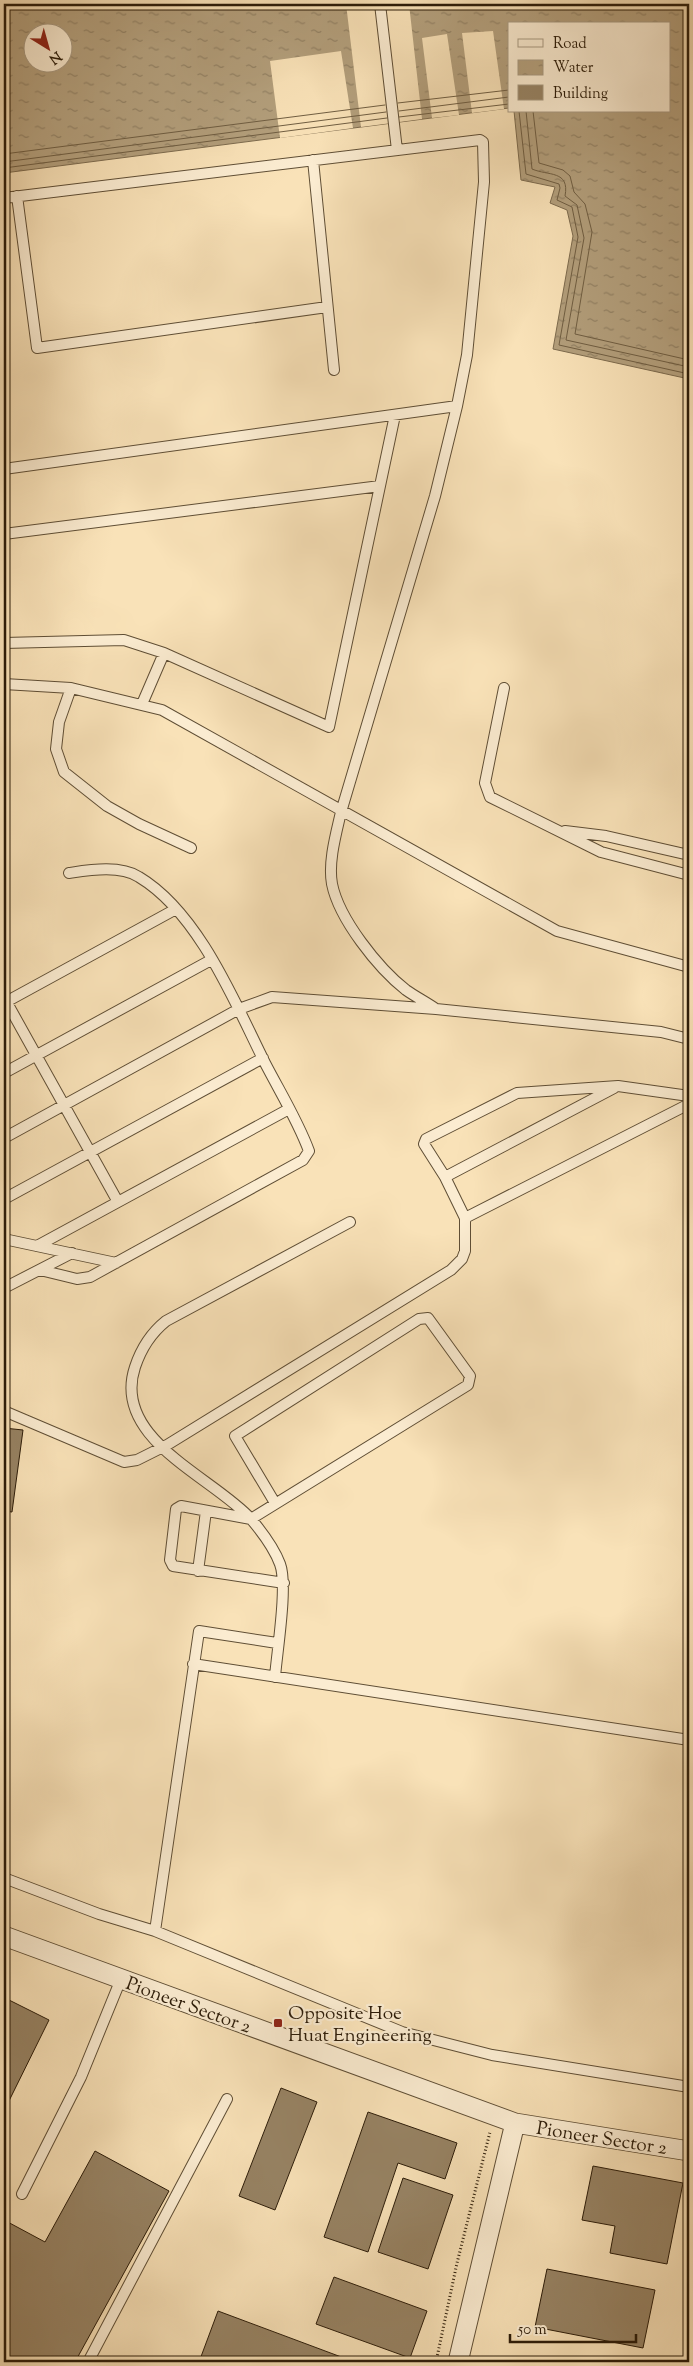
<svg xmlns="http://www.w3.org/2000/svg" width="693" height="2366" viewBox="0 0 693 2366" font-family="'Sorts Mill Goudy',serif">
<defs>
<pattern id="water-ripples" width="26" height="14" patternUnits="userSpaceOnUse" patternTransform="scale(1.25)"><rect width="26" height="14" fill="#b39f7c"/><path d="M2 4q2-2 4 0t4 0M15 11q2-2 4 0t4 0" fill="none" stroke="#928164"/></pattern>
</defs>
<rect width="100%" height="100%" fill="#f9e2b8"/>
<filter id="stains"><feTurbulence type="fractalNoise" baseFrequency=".004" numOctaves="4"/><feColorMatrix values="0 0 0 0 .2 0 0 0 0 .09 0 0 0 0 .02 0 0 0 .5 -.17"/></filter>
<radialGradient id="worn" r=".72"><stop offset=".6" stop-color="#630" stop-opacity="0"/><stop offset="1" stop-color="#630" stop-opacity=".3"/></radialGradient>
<path fill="url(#water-ripples)" stroke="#7d6b4e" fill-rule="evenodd" d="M4,4H689V379L553,349L573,236L567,210L550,203L555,187L521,180L514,111H669V24H509V108L4,173ZM32,32H62V62H32Z"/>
<path fill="#f9e2b8" d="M346,4H409L422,119L361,127Z
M493,31L504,109L472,113L462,33Z
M447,34L459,115L432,118L422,38Z
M341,51L353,128L280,138L270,61Z"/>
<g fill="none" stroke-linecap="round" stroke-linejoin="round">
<path stroke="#705e42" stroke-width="1" d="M398,103L509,90
M399,111L509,97
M519,111L526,174L559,184L560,188L557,200L572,207L578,237L559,345L689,374
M526,111L532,169C548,176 570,170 565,196L577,205L584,238L566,340L689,367
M533,111L539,163L563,170L570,176L574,192L585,204L592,232L575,334L689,360
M399,117L509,104
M4,154L385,105
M4,162L386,112
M4,168L387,118"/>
</g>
<path fill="#978364" stroke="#2c1c09" d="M4,1428L23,1430L12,1512L4,1511Z
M7,1999L49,2020L4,2111V2006Z
M281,2088L317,2102L275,2210L239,2196Z
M368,2112L457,2143L445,2179L398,2163L368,2252L324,2237Z
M95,2151L169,2191L75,2362H4V2220L45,2242Z
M593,2166L683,2183L667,2264L610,2253L615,2226L582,2220Z
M403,2178L453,2195L428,2269L378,2252Z
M547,2269L655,2290L643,2348L535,2327Z
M334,2277L427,2311L410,2358L316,2324Z
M218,2311L352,2361L199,2362Z"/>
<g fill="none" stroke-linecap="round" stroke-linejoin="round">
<g stroke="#5f4e35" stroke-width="12">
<path id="lane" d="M380,4L397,150
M313,160L334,370
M17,196L37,348L327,307
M4,198L480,140L483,142L484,182L467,355L457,406L435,496L341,812C336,834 328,862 332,884C339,919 378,968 406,990C416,997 426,1002 436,1009
M4,469L457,406
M4,534L380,486
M4,643L124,640L164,653L329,727L395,415
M4,684L71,688L162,710L557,931L689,967
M71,688L59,722L56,749L64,772L107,806L139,824L191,848
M504,688L485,783L490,797L601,852L689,875
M142,704L164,653
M565,831L606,836L689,855
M6,1001L118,1202
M4,1003L176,909
M4,1073L211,960
M4,1138L239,1009L272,997L436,1009L661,1032L689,1039
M445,1177L614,1088
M4,1199L263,1058
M465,1218L689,1104
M4,1239L116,1263
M37,1246L289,1109
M40,1270L77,1279L90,1277L303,1160L309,1151C298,1121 280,1092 265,1063C235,1003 199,913 139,877C120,865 90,870 69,873
M4,1288L72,1253
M4,1411L124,1462L137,1460L167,1445L451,1270L462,1259L465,1251V1218L445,1177L424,1144L426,1139L517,1093L618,1086L689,1096
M275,1503L235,1436L419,1319L428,1318L470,1376L468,1385L251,1519L181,1506L176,1509L170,1560L173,1566L284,1583
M198,1571L206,1511
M193,1664L689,1740
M275,1677C277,1651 288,1585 280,1564C274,1548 262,1532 251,1519C213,1477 111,1439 135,1367C141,1349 151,1333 166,1321L350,1222
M4,1878L99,1914L155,1931L402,2032L492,2055L689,2087
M155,1931L199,1631L277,1643
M22,2194L81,2077L121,1979
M88,2362L227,2099"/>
</g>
<g stroke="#5f4e35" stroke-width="21">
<path id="street" d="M4,1936L515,2123L689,2151
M458,2362L515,2123"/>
</g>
<path stroke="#2c1c09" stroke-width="3" stroke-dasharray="1 2.5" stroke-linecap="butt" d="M436,2362L457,2263L490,2132"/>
<use href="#lane" stroke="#fbecd1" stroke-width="10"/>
<use href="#street" stroke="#fbecd1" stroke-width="19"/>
</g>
<rect fill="#8f2418" stroke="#fbecd1" stroke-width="2" x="273" y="2018" width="10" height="10" rx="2.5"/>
<g text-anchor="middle" stroke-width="4.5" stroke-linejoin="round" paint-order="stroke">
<g font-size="19" fill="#2c1c09" stroke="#fbecd1">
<text transform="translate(189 2004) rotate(20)" y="7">Pioneer Sector 2</text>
<text transform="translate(602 2137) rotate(9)" y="7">Pioneer Sector 2</text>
</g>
<g font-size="19" fill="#2c1c09" stroke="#fbecd1" text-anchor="start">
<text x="288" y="2019">Opposite Hoe<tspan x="288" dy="22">Huat Engineering</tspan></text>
</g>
</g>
<rect width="693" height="2366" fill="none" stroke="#f9e2b8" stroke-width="20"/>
<rect x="5" y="5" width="683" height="2356" fill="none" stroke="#2c1c09" stroke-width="2.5"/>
<rect x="10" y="10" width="673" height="2346" fill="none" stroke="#2c1c09"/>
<rect x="508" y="22" width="162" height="90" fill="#fbecd1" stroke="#a89981"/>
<rect x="518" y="39" width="25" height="8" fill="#fbecd1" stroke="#a89981"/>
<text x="553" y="48" font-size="15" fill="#2c1c09">Road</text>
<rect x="518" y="60" width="25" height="15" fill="url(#water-ripples)" stroke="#a89981"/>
<text x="553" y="72" font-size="15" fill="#2c1c09">Water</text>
<rect x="518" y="85" width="25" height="15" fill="#978364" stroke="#a89981"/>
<text x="553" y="98" font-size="15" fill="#2c1c09">Building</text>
<g transform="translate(48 48) rotate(143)"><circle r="24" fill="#fbecd1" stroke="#a89981"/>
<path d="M0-4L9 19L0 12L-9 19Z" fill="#8f2418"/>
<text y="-8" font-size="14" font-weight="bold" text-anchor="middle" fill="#2c1c09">N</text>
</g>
<path d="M510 2334v8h126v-8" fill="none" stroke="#2c1c09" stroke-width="2.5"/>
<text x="518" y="2334" font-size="15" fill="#2c1c09" stroke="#fbecd1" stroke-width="4" paint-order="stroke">50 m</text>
<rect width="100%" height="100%" filter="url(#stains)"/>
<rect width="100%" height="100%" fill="url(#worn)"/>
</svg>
